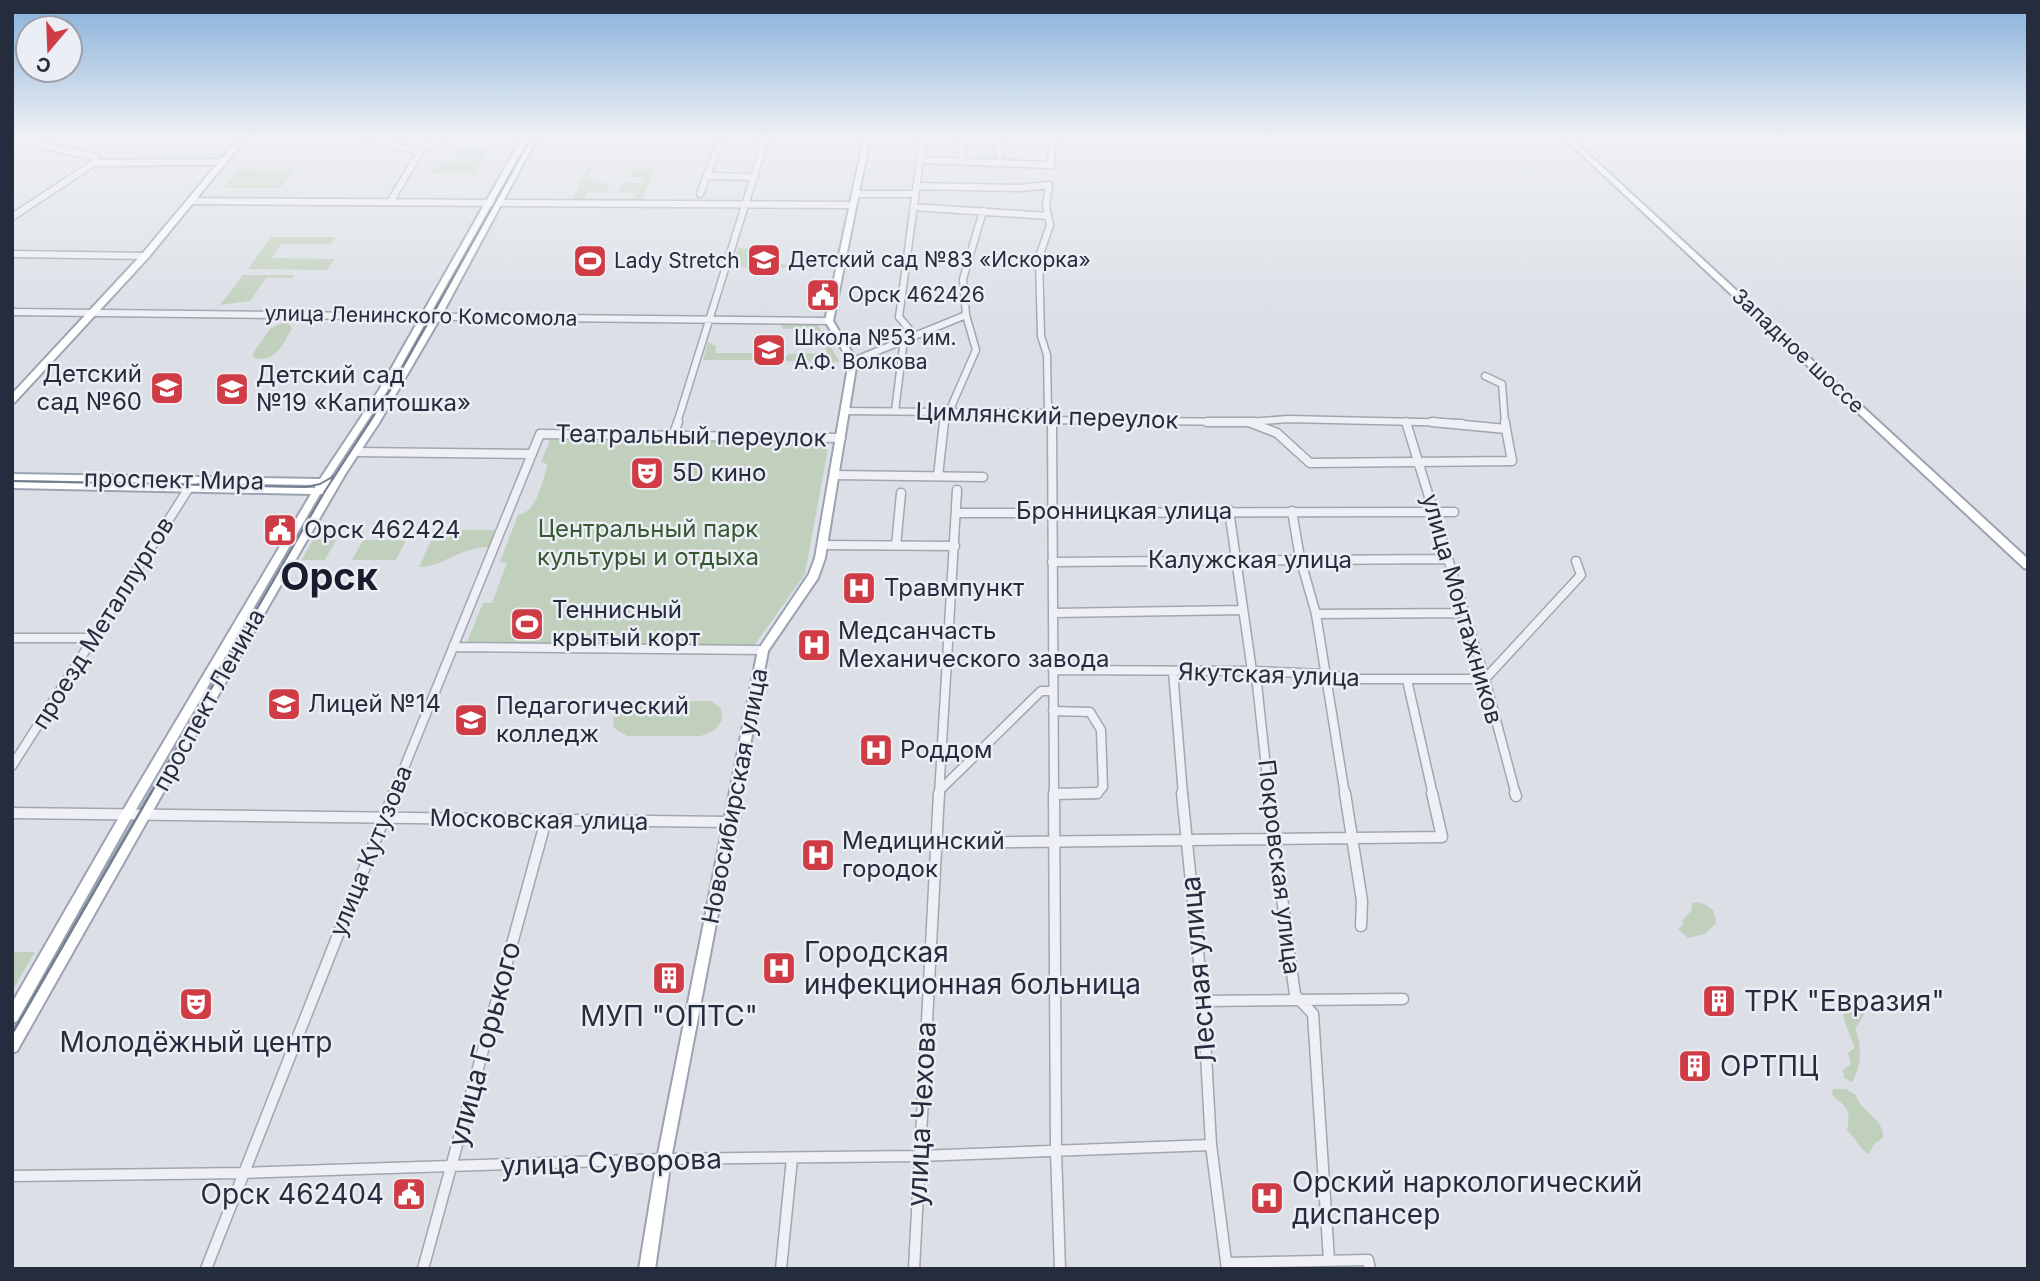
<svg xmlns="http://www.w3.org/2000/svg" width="2040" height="1281" viewBox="0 0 2040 1281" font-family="Inter,sans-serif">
<rect width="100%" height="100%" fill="#dcdfe6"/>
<path fill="#c0d0bc" d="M457,149L488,150L475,173H431L441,162H476L480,156L456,155Z
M588,168H592L587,177L593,178L591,183H610L606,192H588L585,198L607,199L606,201L572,200Z
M240,169L294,170L280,188H224Z
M633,169H655L641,201H610L612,198H634L636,193L618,192L622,183H641L644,177H630Z
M271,237H336L331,244H281L272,258L335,259L327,270L248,269Z
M738,248H776L774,256H749L747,264H788L787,268L732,267Z
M243,275H294L292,278H266L250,301L220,305Z
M282,323L289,324L292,328C284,343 275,364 254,358L253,353L270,329Z
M781,324H817L840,362L783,361L788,354L828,353L813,328L783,329Z
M708,342L716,346L715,353H764L762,360H703Z
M550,440L829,443L805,574L754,646L466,644L483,603H492L507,563L500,562L518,515C537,512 541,484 547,468V464L541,462Z
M436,530H497L490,547C458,547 444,567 419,567Z
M313,539L336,540L325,560H302Z
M363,540H406L396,560H352Z
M633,701H711L721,708L722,720L715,730L701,736H627L614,728L613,717L621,706Z
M1697,902C1709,905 1716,909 1716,923L1705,934L1688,938L1678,929L1683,925V919L1692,910V903Z
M12,952H35L12,991Z
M1852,1003L1860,1005L1865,1012L1855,1030C1863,1044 1861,1070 1852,1082L1844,1078L1843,1070L1851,1064L1848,1053L1854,1048C1852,1034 1841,1023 1844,1008Z
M1833,1089H1846L1856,1095C1861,1113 1884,1117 1883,1138L1874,1144L1869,1154C1860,1150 1855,1137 1847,1130C1851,1109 1848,1109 1832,1095Z"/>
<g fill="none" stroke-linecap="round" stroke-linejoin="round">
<g stroke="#a1a6b0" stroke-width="9">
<path id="minor-far2" d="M369,138L420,152
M961,138L962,161
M998,138L1000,163
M12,139L96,157L94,163
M921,160L1051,165L1053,138
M707,176L755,177
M916,186L1020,188L1049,185L1046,205L1050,225L1039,257L1041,336L1047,355L1048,413
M700,194L721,138
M855,194H915
M191,201L852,205
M390,202L420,152L440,138
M913,207L1048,216
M12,217L94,163L224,162
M12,254L145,256
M12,312L829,321
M914,335L899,317L923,138
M853,361L966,315
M1485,376L1502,384L1505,423
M846,411L1048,413L1052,420L1249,422L1288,419L1462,423
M895,411L904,339
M1052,420V423
M677,423L766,138
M944,423L976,350L966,315L963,279L983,211"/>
</g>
<g stroke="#a1a6b0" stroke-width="11">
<path id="minor-far1" d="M1052,422L1054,795
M1207,422H1255
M1406,422L1485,679L1516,795
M1432,422L1506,429L1505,422
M1251,423L1277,433L1310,463L1512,461L1506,429
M673,436L678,422
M354,452L532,454
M835,475L983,477
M938,476L944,422
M1229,510L1252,671L1257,684L1269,795
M1292,511L1300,558L1316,614L1345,795
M956,513L1454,512
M823,545L955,546
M896,546L901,493
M1052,562L1448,559
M1053,613L1243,610
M1316,614L1464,613
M12,638H95
M453,647L763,650
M1053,670L1252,671L1325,674L1355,679H1485L1581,575L1576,561
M1173,671L1183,795
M1407,680L1433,795
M1053,711L1090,712L1101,730L1103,787L1097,794H1054
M12,766L194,480
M939,791L1041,691H1053
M393,795L540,434L841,438
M939,795L957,490"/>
</g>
<g stroke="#a1a6b0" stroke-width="13">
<path id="minor" d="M1054,793L1056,1152L1060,1269
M1182,793L1203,1001L1211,1145L1227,1269
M1268,793L1295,995L1313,1014L1329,1260
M1345,793L1362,901L1361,926
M1515,793L1516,796
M1054,794L1097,793
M12,813L729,822
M937,843L1442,837L1432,793
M1203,1001L1403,999
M12,1176L242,1173L664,1159L918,1156L1211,1145
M1226,1263L1368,1260L1370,1269
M206,1269L394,793
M423,1269L546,820
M781,1269L792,1158
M914,1269L939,793"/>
</g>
<g stroke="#9ba2b2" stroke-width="4">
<path id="major" d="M239,138H246L148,258L15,402L12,403V394L142,254Z
M522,138H529L387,391L329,479L332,480L371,422L431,320L530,138H537L439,320L379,423L346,473L271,602L17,1051L12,1053V1033L324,494H320L130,820L17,1021L12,1023V1003L122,812L311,494L12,488V482L315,488L316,485L12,480V474L320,479L379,390Z
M864,138H870L833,321L857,361L825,558L818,578L768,651L671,1159L655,1269H639L657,1159L758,650L809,574L815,558L849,361L825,321Z
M1564,138H1571L2028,559V569L2024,568Z"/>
</g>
<use href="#minor-far2" stroke="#eef0f5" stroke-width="6"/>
<use href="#minor-far1" stroke="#eef0f5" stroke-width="8"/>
<use href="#minor" stroke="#eef0f5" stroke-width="10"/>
<use href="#major" fill="#fff" fill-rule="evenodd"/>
<path stroke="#757d90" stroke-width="2" d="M12,481L306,487L320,484L334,476
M150,795L325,491L389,392L531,138"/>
<path stroke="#757d90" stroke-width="2.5" d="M12,1034L151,793"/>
</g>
<linearGradient id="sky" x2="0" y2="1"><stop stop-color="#87b0db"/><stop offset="0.43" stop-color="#eff1f4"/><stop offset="1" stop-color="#eff1f4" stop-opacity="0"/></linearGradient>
<rect width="2040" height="318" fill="url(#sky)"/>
<defs>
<g id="school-square" transform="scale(1.75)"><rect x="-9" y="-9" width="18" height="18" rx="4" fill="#d03c46" stroke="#ebeef4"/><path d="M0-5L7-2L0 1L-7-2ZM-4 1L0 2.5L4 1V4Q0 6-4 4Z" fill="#fff"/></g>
<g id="stadium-square" transform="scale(1.75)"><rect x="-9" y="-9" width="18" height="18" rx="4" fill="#d03c46" stroke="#ebeef4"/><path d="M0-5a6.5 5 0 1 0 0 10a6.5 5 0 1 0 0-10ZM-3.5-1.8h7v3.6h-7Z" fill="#fff"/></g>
<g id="civic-square" transform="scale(1.75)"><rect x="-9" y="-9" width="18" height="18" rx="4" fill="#d03c46" stroke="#ebeef4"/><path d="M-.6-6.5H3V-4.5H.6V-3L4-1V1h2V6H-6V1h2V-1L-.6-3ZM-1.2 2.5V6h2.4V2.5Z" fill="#fff"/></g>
<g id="theatre-square" transform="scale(1.75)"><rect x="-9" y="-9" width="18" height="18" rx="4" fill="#d03c46" stroke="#ebeef4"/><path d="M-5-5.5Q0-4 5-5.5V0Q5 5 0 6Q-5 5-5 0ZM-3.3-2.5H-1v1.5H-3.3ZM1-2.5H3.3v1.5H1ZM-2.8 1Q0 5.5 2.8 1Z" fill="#fff"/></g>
<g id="hospital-square" transform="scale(1.75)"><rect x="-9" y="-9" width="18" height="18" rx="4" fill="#d03c46" stroke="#ebeef4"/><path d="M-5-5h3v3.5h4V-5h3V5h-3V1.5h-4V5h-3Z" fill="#fff"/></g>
<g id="university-square" transform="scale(1.75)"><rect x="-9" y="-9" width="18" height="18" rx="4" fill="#d03c46" stroke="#ebeef4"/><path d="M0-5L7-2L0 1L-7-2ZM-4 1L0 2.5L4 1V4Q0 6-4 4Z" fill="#fff"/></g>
<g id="building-square" transform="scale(1.75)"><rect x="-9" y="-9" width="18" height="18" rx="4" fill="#d03c46" stroke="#ebeef4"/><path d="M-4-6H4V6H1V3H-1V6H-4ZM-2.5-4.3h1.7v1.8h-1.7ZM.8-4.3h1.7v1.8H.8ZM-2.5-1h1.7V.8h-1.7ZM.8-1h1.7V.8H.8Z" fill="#fff"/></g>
</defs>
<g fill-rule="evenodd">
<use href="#school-square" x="764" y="260"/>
<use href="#stadium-square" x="590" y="261"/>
<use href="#civic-square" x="823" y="295"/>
<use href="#school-square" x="769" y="350"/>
<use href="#school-square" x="167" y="388"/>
<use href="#school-square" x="232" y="389"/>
<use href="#theatre-square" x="647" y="473"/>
<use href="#civic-square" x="280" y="530"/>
<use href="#hospital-square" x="859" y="588"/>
<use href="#stadium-square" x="527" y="624"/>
<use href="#hospital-square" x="814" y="645"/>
<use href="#university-square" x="284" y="704"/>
<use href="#university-square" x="471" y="720"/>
<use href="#hospital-square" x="876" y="750"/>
<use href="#hospital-square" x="818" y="855"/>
<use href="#hospital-square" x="779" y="968"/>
<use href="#building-square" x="669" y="978"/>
<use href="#building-square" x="1719" y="1001"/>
<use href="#theatre-square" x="196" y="1004"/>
<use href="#building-square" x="1695" y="1066"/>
<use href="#civic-square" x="409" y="1194"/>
<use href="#hospital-square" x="1267" y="1198"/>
</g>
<g text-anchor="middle" stroke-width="5" stroke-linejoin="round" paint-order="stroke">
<g font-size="21" fill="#252c3d" stroke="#ebeef4" text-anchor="start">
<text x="788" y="267">Детский сад №83 «Искорка»</text>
<text x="614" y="268">Lady Stretch</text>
<text x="848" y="302">Орск 462426</text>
<text x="794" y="345">Школа №53 им.<tspan x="794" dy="24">А.Ф. Волкова</tspan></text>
</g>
<g font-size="21" fill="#252c3d" stroke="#ebeef4">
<text transform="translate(421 316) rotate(1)" y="7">улица Ленинского Комсомола</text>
<text transform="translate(1798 351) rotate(43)" y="7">Западное шоссе</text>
</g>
<g font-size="24" fill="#252c3d" stroke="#ebeef4" text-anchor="start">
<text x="142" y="382" text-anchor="end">Детский<tspan x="142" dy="28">сад №60</tspan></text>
<text x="256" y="383">Детский сад<tspan x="256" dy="28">№19 «Капитошка»</tspan></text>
<text x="672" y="481">5D кино</text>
<text x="304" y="538">Орск 462424</text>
<text x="884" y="596">Травмпункт</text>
<text x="552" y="618">Теннисный<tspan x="552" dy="28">крытый корт</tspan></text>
<text x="838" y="639">Медсанчасть<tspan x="838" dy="28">Механического завода</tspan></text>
<text x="308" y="712">Лицей №14</text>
<text x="496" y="714">Педагогический<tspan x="496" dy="28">колледж</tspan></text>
<text x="900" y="758">Роддом</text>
<text x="842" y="849">Медицинский<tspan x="842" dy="28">городок</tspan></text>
</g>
<g font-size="24" fill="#252c3d" stroke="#ebeef4">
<text transform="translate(1047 416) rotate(2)" y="8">Цимлянский переулок</text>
<text transform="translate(691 436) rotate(1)" y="8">Театральный переулок</text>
<text transform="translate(174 480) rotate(1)" y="8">проспект Мира</text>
<text x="1124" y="519">Бронницкая улица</text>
<text x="1250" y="568">Калужская улица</text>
<text transform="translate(1462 609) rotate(74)" y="8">улица Монтажников</text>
<text transform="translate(103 623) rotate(-58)" y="8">проезд Металлургов</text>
<text transform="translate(1269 675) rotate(2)" y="8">Якутская улица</text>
<text transform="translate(209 700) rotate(-61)" y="8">проспект Ленина</text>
<text transform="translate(735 796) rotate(-79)" y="8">Новосибирская улица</text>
<text transform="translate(539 820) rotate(1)" y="8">Московская улица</text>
<text transform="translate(371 851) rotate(-68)" y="8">улица Кутузова</text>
<text transform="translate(1279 867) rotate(83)" y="8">Покровская улица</text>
</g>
<g font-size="24" fill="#365932" stroke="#ebeef4">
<text x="648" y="537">Центральный парк<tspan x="648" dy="28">культуры и отдыха</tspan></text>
</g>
<g font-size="28" fill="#252c3d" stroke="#ebeef4" text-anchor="start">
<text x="804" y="962">Городская<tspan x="804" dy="32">инфекционная больница</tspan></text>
<text x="1744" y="1011">ТРК "Евразия"</text>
<text x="669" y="1026" text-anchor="middle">МУП "ОПТС"</text>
<text x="196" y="1052" text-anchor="middle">Молодёжный центр</text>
<text x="1720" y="1076">ОРТПЦ</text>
<text x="1292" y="1192">Орский наркологический<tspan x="1292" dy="32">диспансер</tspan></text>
<text x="384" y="1204" text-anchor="end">Орск 462404</text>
</g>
<g font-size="28" fill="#252c3d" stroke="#ebeef4">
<text transform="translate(1198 970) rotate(-95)" y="10">Лесная улица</text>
<text transform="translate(484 1044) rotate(-75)" y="10">улица Горького</text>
<text transform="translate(921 1114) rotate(-87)" y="10">улица Чехова</text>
<text transform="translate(611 1162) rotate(-2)" y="10">улица Суворова</text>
</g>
<g font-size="38" font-weight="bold" fill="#181d2d" stroke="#ebeef4">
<text x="329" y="590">Орск</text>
</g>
</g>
<rect width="2040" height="1281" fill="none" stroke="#252c3d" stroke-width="28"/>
<g transform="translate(49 49) rotate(199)"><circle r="33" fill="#ebeef4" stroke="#9ca0ab" stroke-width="2"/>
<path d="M0-5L12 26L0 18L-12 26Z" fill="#d03c46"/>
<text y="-10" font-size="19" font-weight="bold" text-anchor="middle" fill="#252c3d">С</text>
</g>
</svg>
